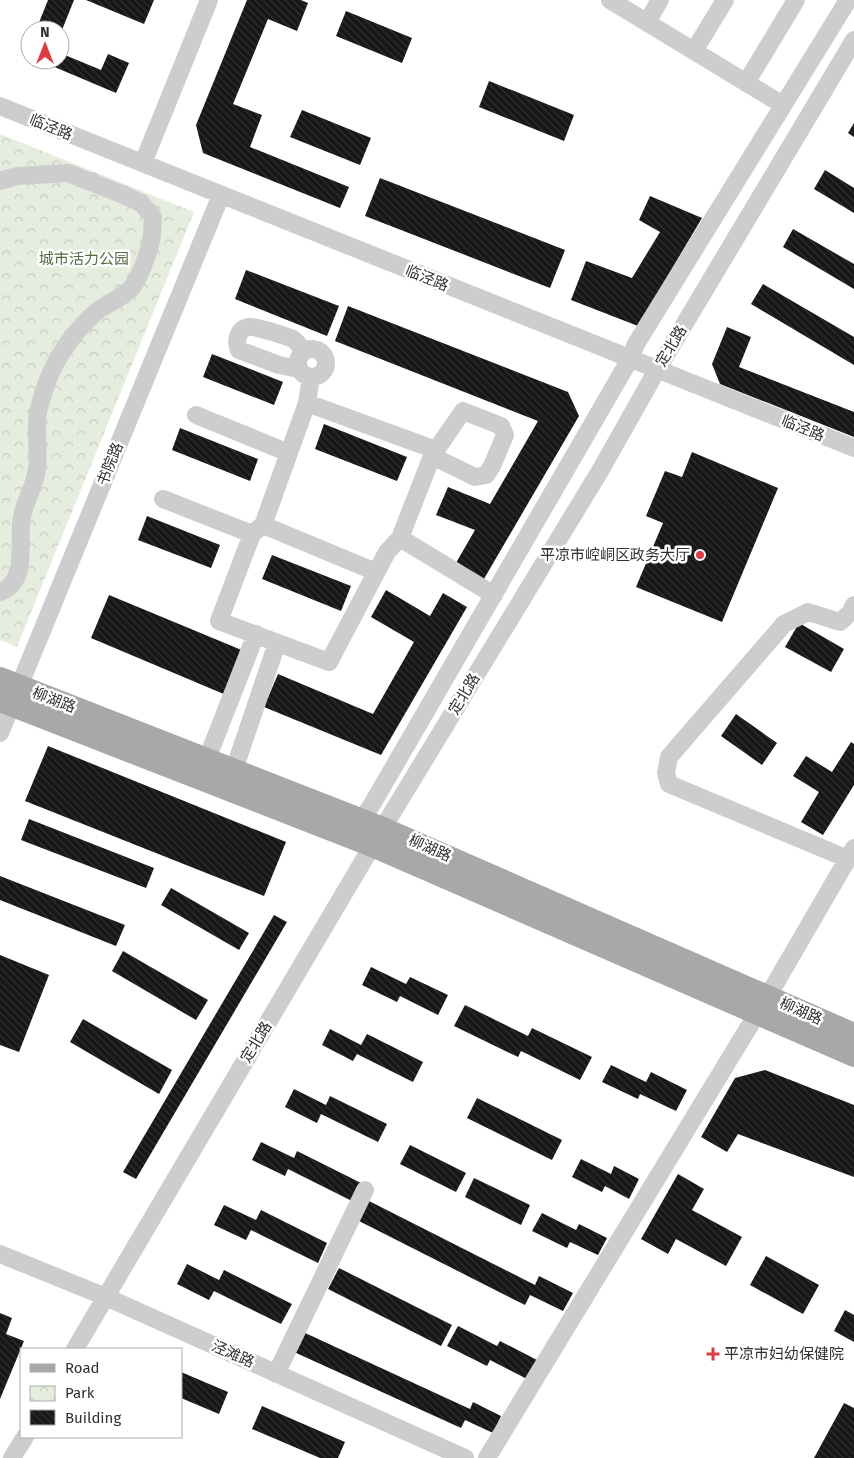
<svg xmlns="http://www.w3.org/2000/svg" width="854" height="1458" viewBox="0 0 854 1458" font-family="'Fira Sans','Noto Sans SC',sans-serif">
<defs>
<pattern id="park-crowns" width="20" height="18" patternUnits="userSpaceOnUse" patternTransform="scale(1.25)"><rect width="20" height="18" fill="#e6eddf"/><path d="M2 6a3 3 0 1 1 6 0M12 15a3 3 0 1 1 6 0" fill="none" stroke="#c6ccc0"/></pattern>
<pattern id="building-back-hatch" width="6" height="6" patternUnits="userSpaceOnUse" patternTransform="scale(1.25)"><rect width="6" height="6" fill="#171717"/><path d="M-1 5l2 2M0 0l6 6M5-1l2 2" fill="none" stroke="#303030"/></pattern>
</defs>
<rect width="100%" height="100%" fill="#fff"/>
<path fill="url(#park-crowns)" d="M0,134L194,212L17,647L0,640Z"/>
<path fill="url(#building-back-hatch)" d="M48,0H74L60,35V30H36Z
M86,0H154L144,24Z
M247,0H301L308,3L297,31L268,19L233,104L262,115L250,147L349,187L340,208L203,153L196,125Z
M346,11L412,38L402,63L336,36Z
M60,53L101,70L108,54L129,63L116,93L38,60H60Z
M489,81L574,115L564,141L479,107Z
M302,110L371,138L360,165L290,137Z
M854,123V137L848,133Z
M825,170L854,188V213L814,189Z
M380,178L565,250L550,288L365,216Z
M650,196L702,218L638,326L571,300L586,261L632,278L660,232L639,220Z
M793,229L854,264V289L783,247Z
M246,270L339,306L327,336L235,299Z
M763,284L854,337V365L751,304Z
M348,306L568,392L579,416L481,584L453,568L475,530L436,515L448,487L490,504L538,421L335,341Z
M727,327L751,337L739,367L854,412V437L720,384L712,364Z
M212,354L283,382L274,405L203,377Z
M324,424L407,457L397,481L315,449Z
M180,428L258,459L250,481L172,450Z
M692,452L778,488L722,622L636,587L663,523L646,516L665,471L682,477Z
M147,516L220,545L211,568L138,540Z
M272,555L351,586L341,611L262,579Z
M386,590L430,616L443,593L467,607L381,755L264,707L278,674L373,714L414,642L371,617Z
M109,595L244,651L226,695L91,638Z
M799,623L844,649L831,672L785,647Z
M736,714L777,743L762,765L721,736Z
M851,742L854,744V785L823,835L801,822L819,792L793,776L806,756L832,772Z
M48,746L286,842L264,896L25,801Z
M29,819L154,868L146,888L21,840Z
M0,876L125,925L116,946L0,900Z
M171,888L249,933L239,950L161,905Z
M274,915L287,922L136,1179L123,1172Z
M123,951L208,1000L196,1020L112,971Z
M0,955L49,975L19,1052L0,1045Z
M371,967L406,984L410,977L448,995L438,1015L400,996L397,1002L362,985Z
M465,1005L528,1036L532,1028L592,1057L580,1080L521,1051L518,1057L454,1026Z
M83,1019L172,1070L159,1094L70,1042Z
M330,1029L361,1045L367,1034L423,1062L413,1082L357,1054L353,1061L322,1045Z
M611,1065L646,1082L651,1072L687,1090L676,1111L640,1094L638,1099L602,1082Z
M765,1070L854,1105V1177L738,1134L727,1152L701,1137L735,1078Z
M294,1089L326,1105L330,1096L387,1124L378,1142L321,1114L317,1123L285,1107Z
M477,1098L562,1140L552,1160L467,1118Z
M261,1142L294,1158L297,1151L361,1183L352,1201L288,1169L285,1176L252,1160Z
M410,1145L466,1173L456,1192L400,1164Z
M581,1159L611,1174L614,1166L639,1179L629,1199L605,1186L602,1192L572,1177Z
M678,1174L704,1189L692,1210L742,1237L726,1266L676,1239L668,1254L641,1239Z
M474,1178L530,1205L521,1225L465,1197Z
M367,1200L535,1285L539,1276L573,1293L563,1311L530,1295L525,1305L357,1220Z
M224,1205L256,1220L261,1210L327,1243L318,1263L251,1230L246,1240L214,1225Z
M542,1213L576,1230L579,1224L607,1238L598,1255L570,1242L567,1248L532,1231Z
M766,1256L819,1285L803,1314L750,1285Z
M187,1264L219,1280L224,1270L292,1304L281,1324L214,1291L209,1300L177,1284Z
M339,1268L452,1325L441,1346L328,1289Z
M845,1310L854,1315V1342L834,1331Z
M0,1313L12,1318L6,1334L24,1341L0,1399Z
M458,1326L497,1346L500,1341L537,1360L527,1379L490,1360L487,1366L447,1346Z
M303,1332L470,1409L473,1402L501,1416L493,1433L465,1420L461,1428L294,1352Z
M181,1372L228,1392L219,1414L181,1398Z
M844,1403L854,1408V1458H814Z
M262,1406L345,1442L338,1458H320L252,1429Z"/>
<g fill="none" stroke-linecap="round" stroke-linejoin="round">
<path stroke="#cdcdcd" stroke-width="18" d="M610,0L783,105
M647,22L660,0
M694,51L725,0
M746,83L796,0
M0,106L854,448
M143,163L209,0
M0,181L17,176L68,173L119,193L141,203L153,217C152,224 153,233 151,240C150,250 139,278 133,286C124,298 107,303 96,312C90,317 85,323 80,328C57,354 46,379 38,412C35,428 39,452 37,469C35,486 25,500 22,517C17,540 30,581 0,592
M298 363a14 14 0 1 1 28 0a14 14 0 1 1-28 0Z
M299,369L279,365L239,350C235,341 238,326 251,327C258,327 286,336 293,339C297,341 300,347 303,351
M311,377L307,403L263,525L252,534L219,621L329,662L387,552L400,538L494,595
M307,403L436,450
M196,415L289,453
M163,499L252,534
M263,525L376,572
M400,538L432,456L463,411L501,426L505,435L492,466L486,475L475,477L432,456
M0,733L221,195
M207,759L256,634
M234,770L277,643
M362,820L374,801L630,359L636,344L848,0
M848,859L669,784L666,773L669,757L784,624L808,612L840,622L850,613L854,605
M0,1254L106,1297L465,1458
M75,1349L372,846L600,471L657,370L854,40
M276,1374L365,1190
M12,1458L25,1437
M487,1458L775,984L854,848"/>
<path stroke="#a8a8a8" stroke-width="22" d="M0,678L383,828L854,1034
M0,701L372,846L854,1056"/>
</g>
<g fill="#dd3d42" stroke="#fff" stroke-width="2">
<circle cx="700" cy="555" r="5"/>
<path d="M710.5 1346.5h5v5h5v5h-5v5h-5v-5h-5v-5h5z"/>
</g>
<g text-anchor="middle" stroke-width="5" stroke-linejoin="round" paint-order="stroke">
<g font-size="15" fill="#303030" stroke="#fff">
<text transform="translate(51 127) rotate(22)" y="5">临泾路</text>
<text transform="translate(427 278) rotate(22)" y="5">临泾路</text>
<text transform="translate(671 346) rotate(-59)" y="5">定北路</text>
<text transform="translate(803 428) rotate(22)" y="5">临泾路</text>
<text transform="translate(110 464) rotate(-68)" y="5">书院路</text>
<text transform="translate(464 694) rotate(-59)" y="5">定北路</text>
<text transform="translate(54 700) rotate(21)" y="5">柳湖路</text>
<text transform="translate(430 848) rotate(24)" y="5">柳湖路</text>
<text transform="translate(801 1011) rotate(24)" y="5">柳湖路</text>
<text transform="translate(256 1042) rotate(-59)" y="5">定北路</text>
<text transform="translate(233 1354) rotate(24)" y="5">泾滩路</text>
</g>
<g font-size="15" fill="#526b3f" stroke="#fff">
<text x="84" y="264">城市活力公园</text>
</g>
<g font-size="15" fill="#303030" stroke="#fff" text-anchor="end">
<text x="690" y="560">平凉市崆峒区政务大厅</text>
<text x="724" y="1359" text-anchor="start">平凉市妇幼保健院</text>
</g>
</g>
<rect x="20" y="1348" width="162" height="90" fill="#ffffff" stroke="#acacac"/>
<rect x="30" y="1364" width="25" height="8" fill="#a8a8a8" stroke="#acacac"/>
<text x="65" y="1373" font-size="15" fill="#303030">Road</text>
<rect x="30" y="1386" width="25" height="15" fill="url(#park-crowns)" stroke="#acacac"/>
<text x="65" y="1398" font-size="15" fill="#303030">Park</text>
<rect x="30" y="1410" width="25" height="15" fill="url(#building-back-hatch)" stroke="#acacac"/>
<text x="65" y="1423" font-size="15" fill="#303030">Building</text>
<g transform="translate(45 45)"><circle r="24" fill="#ffffff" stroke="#acacac"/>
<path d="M0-4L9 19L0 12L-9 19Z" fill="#dd3d42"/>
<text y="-8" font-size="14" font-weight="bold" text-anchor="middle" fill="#303030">N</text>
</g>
</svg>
